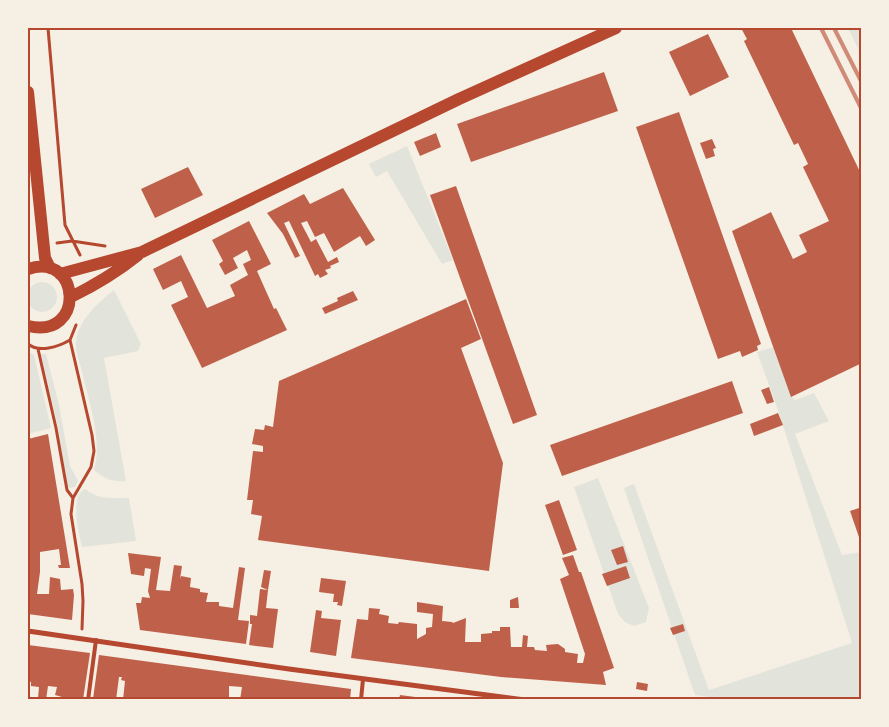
<svg xmlns="http://www.w3.org/2000/svg" width="889" height="727" viewBox="0 0 889 727" font-family="Cabin,sans-serif">
<rect width="100%" height="100%" fill="#f6efe4"/>
<path fill="#e2e4dc" d="M848,28H858L861,35V55Z
M407,146L453,260L442,264L387,171L376,177L369,164Z
M27 297a15 15 0 1 1 30 0a15 15 0 1 1-30 0Z
M114,290L141,344L138,351L104,358L126,481C112,482 104,479 94,470C103,439 88,399 81,368C79,360 75,350 76,342C78,320 98,303 114,290Z
M774,347L792,397L795,400L814,393L829,421L795,434L842,555L861,552V699L730,700L695,695L624,488L634,484L709,690L852,643L779,413L757,352Z
M28,352L34,355L51,428L28,434V404L29,403L28,399Z
M41,354H46L59,405L70,466L78,481L75,487L70,488L67,486L58,427Z
M598,478L649,608L646,622L634,626L625,622L618,614L574,487Z
M85,489C99,500 112,498 129,498L136,541L82,547C79,534 69,496 85,489Z"/>
<path fill="#bf614a" d="M741,28H791L862,176V363L791,397L732,231L771,212L793,259L807,252L799,235L829,221L803,167L808,164L798,143L794,145L744,41L747,39Z
M708,34L729,77L690,96L669,52Z
M604,72L618,111L471,162L457,124Z
M679,112L761,344L757,346L758,350L742,357L740,351L718,359L636,127Z
M436,133L441,147L420,156L414,142Z
M712,139L716,148L713,149L715,156L706,159L700,143Z
M188,167L203,195L155,218L141,189Z
M456,186L537,415L513,424L430,195Z
M343,188L375,240L366,246L360,236L334,252L324,233L315,237L307,221L301,223L311,242L316,239L328,262L337,257L339,262L330,266L331,268L325,270L328,274L320,278L318,274L315,276L289,221L284,223L300,256L295,258L283,234L267,213L304,194L310,204Z
M249,221L271,264L257,271L274,309L276,308L287,330L202,368L171,305L188,297L181,281L163,290L153,269L181,255L207,308L235,296L230,285L248,275L243,264L251,260L247,250L233,258L238,268L225,275L219,264L223,261L212,240Z
M353,291L358,300L325,314L322,308L338,301L337,298Z
M466,299L481,339L461,348L503,463L489,571L258,540L262,516L251,514L253,500H247L253,451L263,452V446L252,444L255,429L264,430L265,425L273,427L279,381Z
M732,381L743,413L562,476L550,445Z
M769,387L774,402L767,404L761,390Z
M778,413L783,425L754,436L750,424Z
M48,434L70,568H59L58,565H61L59,549L40,552V572L37,594H49L50,577L60,579L61,590L73,589L74,595L72,620L28,614V439Z
M559,500L577,550L563,555L545,505Z
M862,507V543H861L850,511Z
M623,546L628,562L617,565L611,550Z
M128,553L161,557L156,590L170,591L174,565L182,566L180,579L181,576L191,578L190,587L200,589V592L208,593L206,602H219V606L233,608L239,567L245,568L238,620L249,621L246,644L140,630L136,603H141L142,597L150,598L148,591L151,569L145,568L144,576L131,574Z
M573,555L579,572H581L614,668L603,672L606,685L501,677L351,658L357,619L368,620L369,608L380,609L379,614L389,616L388,623L398,624L399,622L417,624V639L426,634V628L432,627L433,614L417,612V602L443,606L442,621L452,622L453,623L466,618L465,642H481V634L492,633V631H500V627H510L511,647H522L523,635L528,636L527,647H534L535,650L547,651L546,645L558,644L565,649V652L578,654L577,663H583L585,654L560,579L569,575L562,558Z
M626,566L630,578L607,586L602,574Z
M264,570L271,571L268,590L261,587Z
M321,578L346,581L342,606L337,605L338,602H333L334,594L319,592Z
M260,589L268,590L266,608L278,609L273,648L249,645L252,624H250V615L257,616Z
M518,597L519,608H510V600Z
M316,610L322,611L321,618L341,620L336,656L310,652Z
M683,624L685,631L673,635L670,628Z
M28,645L90,653L83,700L62,699V697L55,695L57,687L48,686L46,700L38,698L39,687L31,686V682L28,681Z
M99,655L351,689L350,700H240L242,687L229,686V700H123L125,681L121,680L122,677H119L116,700L93,699Z
M637,682L648,684L647,691L636,689Z
M400,695L423,698V700H386V697L399,699Z"/>
<g fill="none" stroke-linecap="round" stroke-linejoin="round">
<path stroke="#b5482f" stroke-width="3" d="M48,28L65,225L80,255
M57,243L72,241L105,246
M76,325L70,340L92,435L94,451L91,467L73,498L71,514L82,584L83,601L82,629
M28,344C39,353 58,347 70,340
M38,349L56,428L67,490L73,498"/>
<path stroke="#b5482f" stroke-width="4" d="M88,700L96,640
M361,700L363,679"/>
<path stroke="#b5482f" stroke-width="5" d="M28,631L289,669L525,700"/>
<path stroke="#b5482f" stroke-width="12" d="M28,92L45,258L50,268
M28,269C81,251 86,340 28,326
M60,274L142,252L459,99L616,28
M71,297C95,285 117,272 138,255"/>
<path stroke="#cf8b77" stroke-width="4" d="M821,28L862,110
M834,28L862,83"/>
</g>
<rect width="889" height="727" fill="none" stroke="#f6efe4" stroke-width="58"/>
<rect x="29" y="29" width="831" height="669" fill="none" stroke="#b5482f" stroke-width="2"/>
</svg>
